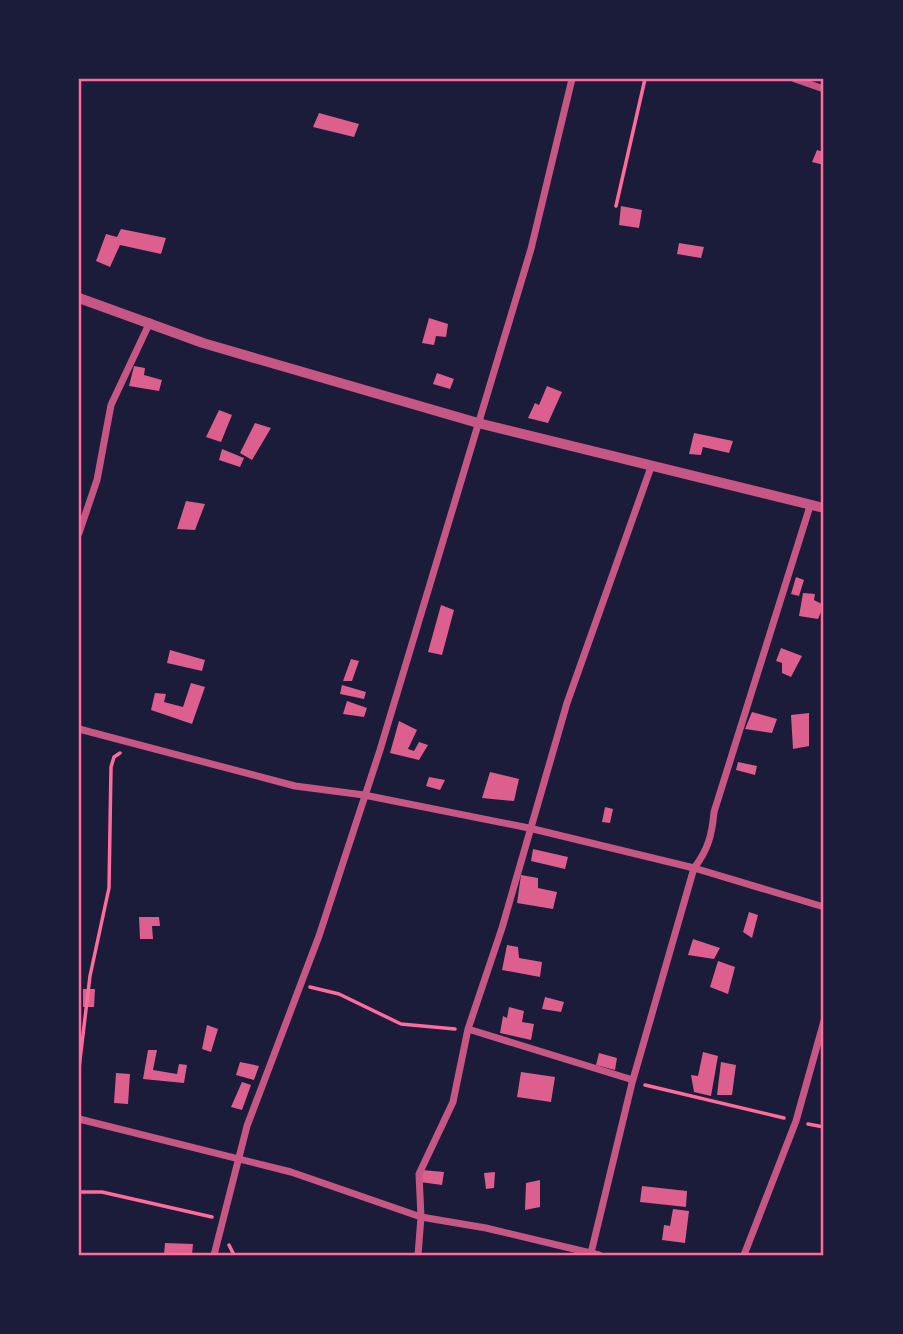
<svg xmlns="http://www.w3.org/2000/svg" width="903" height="1334" viewBox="0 0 903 1334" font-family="'Noto Sans',sans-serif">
<rect width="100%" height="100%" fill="#1b1b3a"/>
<path fill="#dd5f8e" d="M319,113L359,124L354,137L313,127Z
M817,150L824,152V165L812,162Z
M621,206L642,210L639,228L619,225Z
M121,229L166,238L161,254L120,245L110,267L96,261L106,234L117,237Z
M679,243L704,247L701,258L677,254Z
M429,318L448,324L446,337L436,336L434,345L422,343Z
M134,366L145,368L144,375L162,380L159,391L129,386Z
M437,373L454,379L450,389L433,384Z
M547,386L562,392L548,423L528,418L535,403L539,405Z
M219,410L232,415L221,442L206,437Z
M255,423L271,428L252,460L240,453Z
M694,433L733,441L729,453L703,447L701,455L689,454Z
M222,449L244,458L240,467L219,460Z
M186,501L205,504L195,530L177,529Z
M796,577L804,580L799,596L791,594Z
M803,593L815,594L814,600L824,605L818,619L799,616Z
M441,605L454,610L442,655L428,652Z
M781,648L802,656L791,677L782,673V663L776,661Z
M170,650L205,660L202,671L167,663Z
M351,659L359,661L352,681H343Z
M191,683L205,687L192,724L151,710L155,693L166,694L164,702L183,707Z
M342,685L366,692L364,699L340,694Z
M347,701L367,708L364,717L343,714Z
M752,712L777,719L772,733L745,729Z
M809,713V746L793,749L791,715Z
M399,721L417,730L408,749L414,751L419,742L428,745L419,760L390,753Z
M738,762L757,766L755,775L736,770Z
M490,772L519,779L514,801L482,798Z
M429,777L445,780L440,790L426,786Z
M605,807L613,809L610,823L602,822Z
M533,849L568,857L565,869L531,861Z
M521,875L538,878V888L557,892L553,909L517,903Z
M749,912L758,915L752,938L743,932Z
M139,917H159L160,926H152L153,939H140Z
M693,939L720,948L714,959L688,955Z
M507,945L518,947L519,958L542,962L540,977L502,970Z
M718,961L735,967L728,994L710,987Z
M83,989H95L94,1007H83Z
M545,997L564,1002L561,1012L542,1009Z
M509,1007L524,1011L522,1022L534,1024L531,1040L500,1033L503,1016L507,1018Z
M207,1025L218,1029L211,1052L202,1049Z
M148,1050H157L153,1070L177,1074L179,1064L187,1065L184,1083L143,1079Z
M703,1052L718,1056L711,1096L694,1092L691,1075L698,1076Z
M599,1053L617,1058L615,1070L596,1065Z
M240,1062L259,1066L254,1080L236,1075Z
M721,1062L736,1065L732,1095H717Z
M521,1072L555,1077L551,1102L517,1097Z
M116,1073L130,1074L128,1104L114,1103Z
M242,1082L251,1085L242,1110L231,1107Z
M422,1170L444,1172L442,1185L420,1182Z
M495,1172L494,1188L486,1189L484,1173Z
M540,1180V1207L525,1210L526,1183Z
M642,1186L687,1191L686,1207L640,1202Z
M673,1209L689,1211L685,1243L662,1240L664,1225L670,1226Z
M165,1243L193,1244L192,1255H164Z"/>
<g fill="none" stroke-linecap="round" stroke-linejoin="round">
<path stroke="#ff6b9d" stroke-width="3.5" d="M616,206L645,79
M310,987L339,994L401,1024L455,1029
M79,1068L90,976L109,888L111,767L114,757L120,753
M645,1085L784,1118
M808,1124L824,1127
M79,1192H102L212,1217
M229,1245L234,1255"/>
<path stroke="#c65784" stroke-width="7" d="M795,79L824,89
M79,533L97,480L111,405L150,322
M79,729L295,786L364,795L529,828L694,868L824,907
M468,1029L633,1080
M79,1119L291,1172L421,1217L486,1228L599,1255
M591,1253L632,1083L694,868C708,850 712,835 714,812L810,506
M214,1255L247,1126L319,936L380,750L531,249L572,79
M418,1255L421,1217L419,1174L453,1102L468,1029L502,928L567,703L651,467
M744,1255L796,1121L824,1021"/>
<path stroke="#c65784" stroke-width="10" d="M79,298L203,343L478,423L824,508"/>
</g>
<rect width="903" height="1334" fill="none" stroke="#1b1b3a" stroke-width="161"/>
<rect x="80" y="80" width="742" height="1174" fill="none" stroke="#ff6b9d" stroke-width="2.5"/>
</svg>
